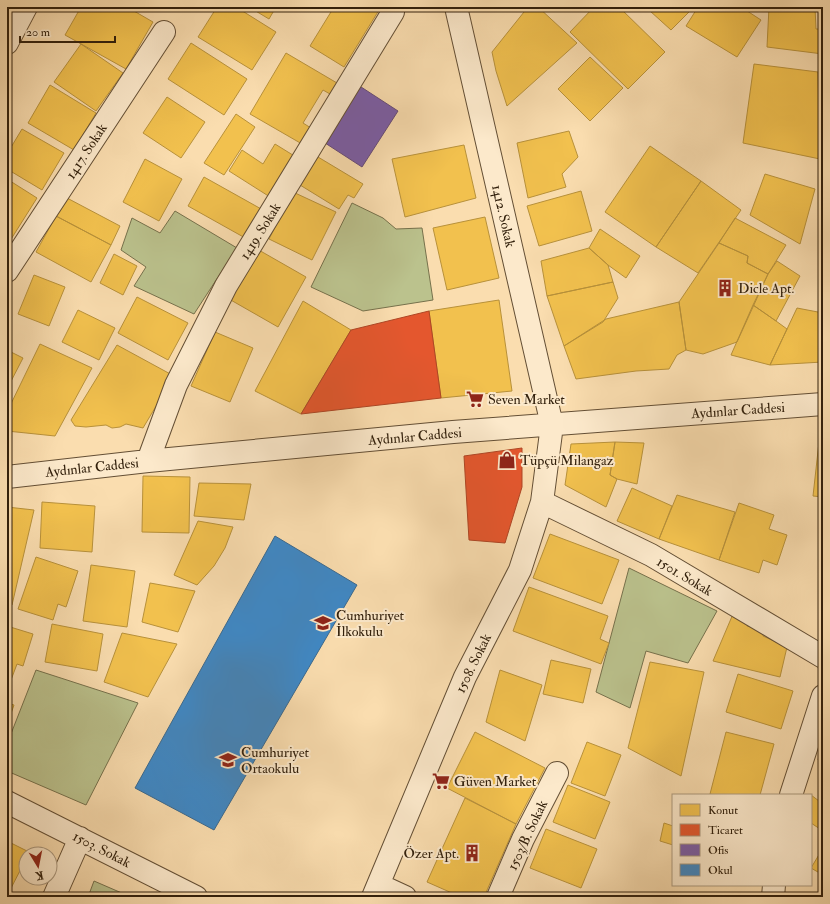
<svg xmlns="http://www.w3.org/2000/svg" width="830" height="904" viewBox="0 0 830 904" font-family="'IM FELL Double Pica',serif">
<rect width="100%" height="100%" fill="#faddaf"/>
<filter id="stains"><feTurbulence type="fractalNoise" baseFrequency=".005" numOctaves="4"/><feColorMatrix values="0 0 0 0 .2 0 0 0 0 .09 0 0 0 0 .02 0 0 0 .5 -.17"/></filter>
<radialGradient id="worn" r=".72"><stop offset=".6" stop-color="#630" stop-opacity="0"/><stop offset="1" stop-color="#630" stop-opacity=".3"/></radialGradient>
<path fill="#bbc28d" stroke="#76714c" d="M352,203L383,218L396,229L422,228L433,300L363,311L311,287Z
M175,211L237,248L194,314L134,286L146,267L121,250L132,218L160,233Z
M629,568L717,611L688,663L646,651L630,708L596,692Z
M36,670L138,703L86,805L7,771V744Z
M94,881L131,897H88Z"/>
<path fill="#f2c14e" stroke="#b8913a" d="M81,7H127L153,22L126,69L65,35Z
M217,7H236L276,32L252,70L198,37Z
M249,7H276L269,19Z
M334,7H374L379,10L344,67L310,46Z
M528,7H538L577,43L507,106L496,71L492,52Z
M594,7H619L665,52L628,89L570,32Z
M654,7H690L692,9L671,30L650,11Z
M698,7H741L761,20L737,57L686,26Z
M769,7H815L816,29H823V54L767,47Z
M191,43L247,79L224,115L168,79Z
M81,44L123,73L96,111L54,82Z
M286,53L337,83L330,94L323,90L303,123L311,128L302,144L250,114Z
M590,57L623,88L590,121L558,89Z
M754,64L818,72L820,159L743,143Z
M50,85L96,113L74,150L28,123Z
M167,97L205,122L181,158L143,133Z
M236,114L255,127L224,175L204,163Z
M22,129L64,153L42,190L7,169V154Z
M569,131L578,157L562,174L566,187L528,198L517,143Z
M275,144L296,157L270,197L229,171L242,150L263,164Z
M464,145L476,198L405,217L392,159Z
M650,146L701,181L656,247L605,212Z
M318,157L363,184L354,198L348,195L339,209L300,185Z
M145,159L182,179L159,221L123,202Z
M765,174L815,189L800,244L750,215Z
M204,177L263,210L247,239L188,206Z
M7,179L37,198L8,244H7Z
M701,181L741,210L698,273L656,247Z
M581,191L592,231L539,246L527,206Z
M293,192L336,212L312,260L269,239Z
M67,198L120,226L111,245L56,216Z
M56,216L111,245L91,282L36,252Z
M485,217L499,278L447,290L433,228Z
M735,218L786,245L768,274L747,263L748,256L719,243Z
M600,229L640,256L626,278L608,265L589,248Z
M719,243L748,256L747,263L768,274L737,342L703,354L686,350L679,302Z
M589,248L608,265L613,282L547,296L541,261Z
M257,249L306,277L278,327L229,299Z
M114,254L137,266L123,295L100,283Z
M777,261L800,276L776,321L753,305L768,274Z
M34,275L65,287L49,326L18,314Z
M613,282L618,298L603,322L564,346L547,296Z
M137,297L188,323L168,360L118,333Z
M499,300L512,391L441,398L429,311Z
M303,301L351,330L301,414L255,391Z
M679,302L686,350L677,355L669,369L636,371L576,379L564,346L606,319Z
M753,305L776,321L787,329L770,365L731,355Z
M797,308L823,313V362L770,365Z
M78,310L115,328L99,360L62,342Z
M215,332L253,348L230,402L191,386Z
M40,344L92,368L55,436L7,431V412Z
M117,345L174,376L143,428L126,424L120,427L112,428L106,425L86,427L75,426L71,420Z
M7,350L23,358L7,389Z
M821,424L823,425V497L813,496Z
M615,442L610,475L617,479L606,507L565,485L571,444Z
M615,442L644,443L637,484L617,479L610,475Z
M143,476L190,477L189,533L142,532Z
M199,483L251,484L244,520L194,516Z
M632,488L672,506L659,539L617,521Z
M677,495L735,512L719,560L659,539Z
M42,502L95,506L92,552L40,548Z
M739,503L774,515L769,529L787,535L777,565L763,560L759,573L719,560Z
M7,507L34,510L12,605L7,604Z
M198,521L233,527L225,548L214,566L197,585L174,575Z
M550,534L619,560L602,604L533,578Z
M36,557L78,571L66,607L58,604L53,620L18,609Z
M91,565L135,571L127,627L83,621Z
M150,583L195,591L178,632L142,622Z
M529,587L608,616L600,639L609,643L601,664L513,631Z
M733,614L748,618L747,626L764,630L763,636L787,647L780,677L713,661Z
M52,624L103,634L97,671L45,662Z
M7,626L33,634L23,666L17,664L11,680L7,679Z
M122,633L177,644L148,697L104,682Z
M551,660L591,669L583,703L543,694Z
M650,662L704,672L681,776L628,748Z
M500,670L542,685L525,741L486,722Z
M738,674L793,691L781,729L726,712Z
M7,703L14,705L7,725Z
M475,732L545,768L516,824L447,788Z
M726,732L774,744L760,795H714L710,794Z
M823,740V761L818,760Z
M587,742L621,755L605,796L571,783Z
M568,785L610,802L595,839L553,822Z
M811,795L823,804V831L811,823Z
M465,798L516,824L484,897H461L427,882Z
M664,823L673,826V845L660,841Z
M546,829L597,849L581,888L530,868Z
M7,841L29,852L28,854H26V859L7,896Z
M823,848V875L811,868Z"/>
<path fill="#e4572e" stroke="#af4624" d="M429,311L441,398L301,414L351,330Z
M522,448V487L505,543L469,540L464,456Z"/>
<path fill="#7b5ea7" stroke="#654b78" d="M358,85L398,111L362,167L322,141Z"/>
<path fill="#3f88c5" stroke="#3b698e" d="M275,536L357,585L214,830L135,788Z"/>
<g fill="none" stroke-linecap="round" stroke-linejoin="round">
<g stroke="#644f35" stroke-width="24">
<path id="minor" d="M7,43L26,7
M7,271L164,32
M148,461L176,385L226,286L393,12
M7,477L148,461L453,432L823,404
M542,502L651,555L823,657
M791,795L823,696
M7,802L196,897
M379,885L405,897
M54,897L80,838
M373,897L465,677L520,570L542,502L552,425L456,7
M498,897L523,839L557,773
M773,897L774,885"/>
</g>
<use href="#minor" stroke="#fce9cb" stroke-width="22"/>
</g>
<defs>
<g id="building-bare" transform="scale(1.38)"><path d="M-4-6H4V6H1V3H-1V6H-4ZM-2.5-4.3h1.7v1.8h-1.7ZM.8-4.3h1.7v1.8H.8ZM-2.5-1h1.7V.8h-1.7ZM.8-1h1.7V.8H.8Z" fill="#8f2418" stroke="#fce9cb" stroke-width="2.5" paint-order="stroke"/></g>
<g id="supermarket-bare" transform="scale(1.38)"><path d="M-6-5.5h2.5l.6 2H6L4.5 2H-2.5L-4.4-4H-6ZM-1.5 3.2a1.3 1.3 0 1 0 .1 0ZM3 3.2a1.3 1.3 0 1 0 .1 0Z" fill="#8f2418" stroke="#fce9cb" stroke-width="2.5" paint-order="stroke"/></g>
<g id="shop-bare" transform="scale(1.38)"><path d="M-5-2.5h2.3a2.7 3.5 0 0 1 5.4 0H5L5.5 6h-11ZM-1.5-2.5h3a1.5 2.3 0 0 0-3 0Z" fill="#8f2418" stroke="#fce9cb" stroke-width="2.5" paint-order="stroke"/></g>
<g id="school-bare" transform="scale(1.38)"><path d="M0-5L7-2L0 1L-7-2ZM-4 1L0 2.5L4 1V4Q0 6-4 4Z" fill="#8f2418" stroke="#fce9cb" stroke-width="2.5" paint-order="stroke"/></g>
</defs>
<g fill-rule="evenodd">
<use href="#building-bare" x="725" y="288"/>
<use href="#supermarket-bare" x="475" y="399"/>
<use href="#shop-bare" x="507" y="460"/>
<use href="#school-bare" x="323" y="623"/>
<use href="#school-bare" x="228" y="760"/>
<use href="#supermarket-bare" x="441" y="781"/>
<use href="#building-bare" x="472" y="853"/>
</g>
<g text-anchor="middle" stroke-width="4" stroke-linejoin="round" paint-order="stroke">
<g font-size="14" fill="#32200c" stroke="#fce9cb">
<text transform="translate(86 151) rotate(-57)" y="5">1417. Sokak</text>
<text transform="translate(504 216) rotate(77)" y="5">1412. Sokak</text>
<text transform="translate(260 231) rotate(-58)" y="5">1419. Sokak</text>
<text transform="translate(738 410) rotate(-4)" y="5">Aydınlar Caddesi</text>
<text transform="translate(415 436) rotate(-5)" y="5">Aydınlar Caddesi</text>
<text transform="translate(92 467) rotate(-6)" y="5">Aydınlar Caddesi</text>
<text transform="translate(685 576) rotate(31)" y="5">1501. Sokak</text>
<text transform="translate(473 663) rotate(-64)" y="5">1508. Sokak</text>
<text transform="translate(527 835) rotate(-65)" y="5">1503/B. Sokak</text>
<text transform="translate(102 849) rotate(27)" y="5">1503. Sokak</text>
</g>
<g font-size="14" fill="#32200c" stroke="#fce9cb" text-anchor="start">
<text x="738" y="293">Dicle Apt.</text>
<text x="488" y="404">Seven Market</text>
<text x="520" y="465">Tüpçü Milangaz</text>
<text x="336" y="620">Cumhuriyet<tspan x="336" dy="16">İlkokulu</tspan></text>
<text x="241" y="757">Cumhuriyet<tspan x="241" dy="16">Ortaokulu</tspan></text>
<text x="454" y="786">Güven Market</text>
<text x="459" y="858" text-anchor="end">Özer Apt.</text>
</g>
</g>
<rect width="830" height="904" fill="none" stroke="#faddaf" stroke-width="24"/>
<rect x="8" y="8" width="814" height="888" fill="none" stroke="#32200c" stroke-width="2"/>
<rect x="12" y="12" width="806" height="880" fill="none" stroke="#32200c"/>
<rect x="672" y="794" width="140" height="92" fill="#fce9cb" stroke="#ab997f"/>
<rect x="680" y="804" width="20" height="12" fill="#f2c14e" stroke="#ab997f"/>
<text x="708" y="814" font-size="12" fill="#32200c">Konut</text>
<rect x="680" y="824" width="20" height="12" fill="#e4572e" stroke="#ab997f"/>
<text x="708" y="834" font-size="12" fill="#32200c">Ticaret</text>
<rect x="680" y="844" width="20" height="12" fill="#7b5ea7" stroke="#ab997f"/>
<text x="708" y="854" font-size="12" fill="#32200c">Ofis</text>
<rect x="680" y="864" width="20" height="12" fill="#3f88c5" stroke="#ab997f"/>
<text x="708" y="874" font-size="12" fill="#32200c">Okul</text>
<g transform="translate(38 866) rotate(170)"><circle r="19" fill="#fce9cb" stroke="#ab997f"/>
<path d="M0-3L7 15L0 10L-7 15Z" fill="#8f2418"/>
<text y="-6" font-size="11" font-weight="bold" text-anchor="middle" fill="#32200c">K</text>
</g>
<path d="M20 36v6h95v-6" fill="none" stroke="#32200c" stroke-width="2"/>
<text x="26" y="36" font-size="12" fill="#32200c" stroke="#fce9cb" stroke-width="3" paint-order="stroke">20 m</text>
<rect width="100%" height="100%" filter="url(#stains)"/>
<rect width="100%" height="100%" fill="url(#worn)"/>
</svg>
